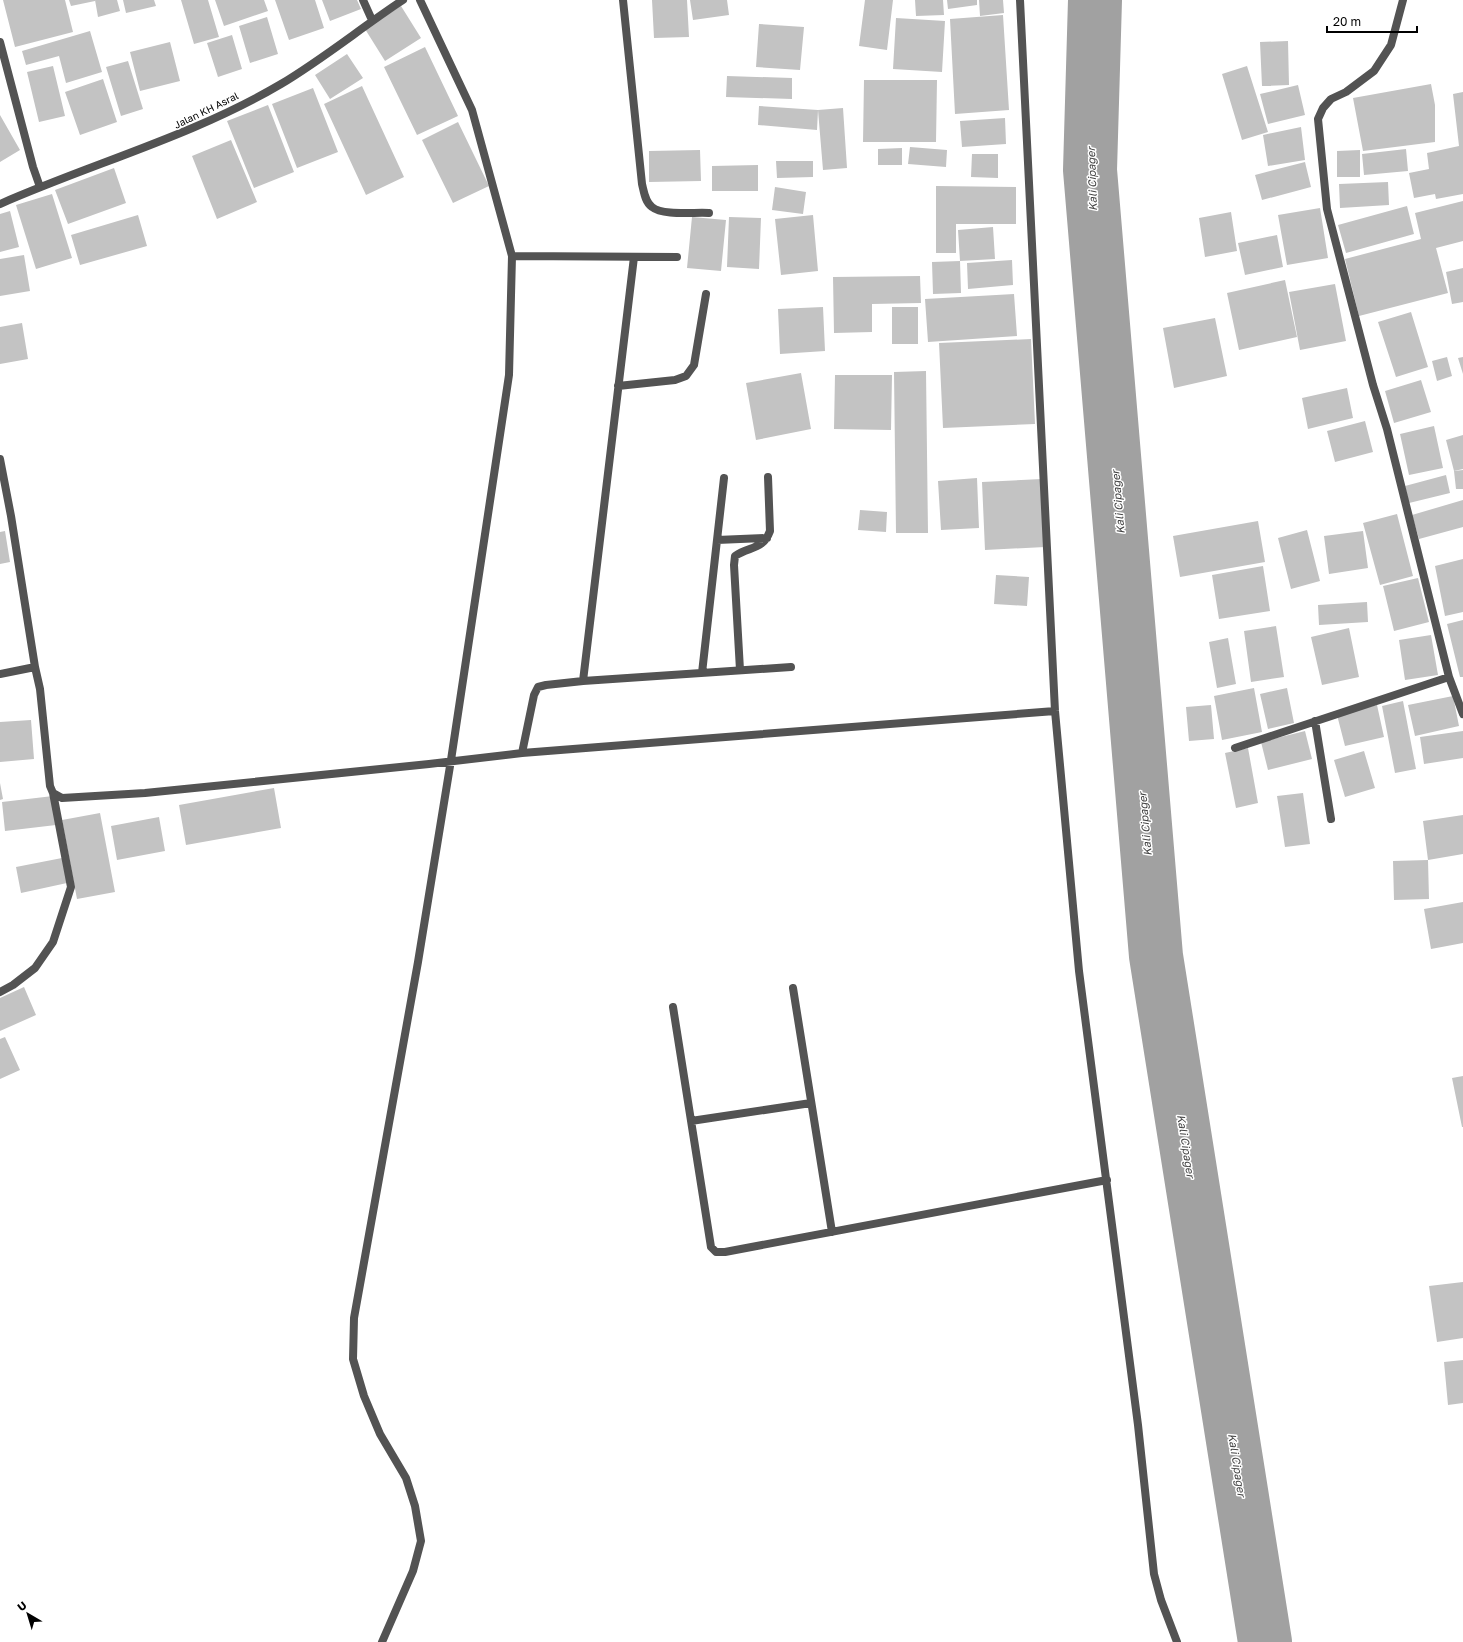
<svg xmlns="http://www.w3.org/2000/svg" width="1463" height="1642" viewBox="0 0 1463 1642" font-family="'Golos Text',sans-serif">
<rect width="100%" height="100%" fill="#fff"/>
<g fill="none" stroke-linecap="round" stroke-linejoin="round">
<path stroke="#a1a1a1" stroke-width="54" d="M1095,0L1090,170L1156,956L1265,1642"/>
</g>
<path fill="#c3c3c3" d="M3,0H65L73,32L15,47Z
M69,0H95V1L71,6Z
M95,0H117L120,11L98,17Z
M123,0H154L156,6L126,13Z
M181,0H208L219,37L194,44Z
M215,0H264L268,11L224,26Z
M275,0H315L324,28L289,40Z
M322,0H357L361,9L330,21Z
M652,0H687L689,37L654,38Z
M690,0H727L729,15L693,20Z
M865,0H893L887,50L859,46Z
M915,0H943L944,15L916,16Z
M947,0H977V5L948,9Z
M979,0H1003L1004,13L980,16Z
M401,6L421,38L385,61L365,29Z
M1003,15L1009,110L955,114L950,19Z
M267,17L278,54L250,63L239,26Z
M896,18L945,21L942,72L893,69Z
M759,24L804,27L800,70L756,67Z
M90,31L102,72L66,83L59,56L26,65L22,51Z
M232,35L242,69L218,77L207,43Z
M1288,41L1289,85L1262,86L1260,42Z
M170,42L180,81L140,91L130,52Z
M425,47L458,116L417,135L384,67Z
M347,54L363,78L330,99L315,75Z
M128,61L143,109L121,116L106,67Z
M53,66L65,116L39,122L27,72Z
M1247,66L1268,132L1242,140L1222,74Z
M727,76L792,78V99L726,97Z
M103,79L117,122L80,135L65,92Z
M864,80H937L936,142H863Z
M1431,84L1435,105V142L1363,151L1353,98Z
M1298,85L1305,115L1268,124L1260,94Z
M362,86L404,177L366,195L324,104Z
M313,88L338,152L297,168L272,104Z
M1463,92V194L1436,199L1435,194L1414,198L1409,173L1429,169L1427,153L1459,146L1453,94Z
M268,105L294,172L254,188L227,121Z
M759,106L818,110L843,108L847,168L823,170L818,110L817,130L758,125Z
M0,115L20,150L0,162Z
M1005,118L1006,144L962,147L960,121Z
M458,122L489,186L453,203L422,140Z
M1301,127L1305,160L1268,166L1263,135Z
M231,140L257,202L217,219L192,156Z
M910,147L947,150L946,167L908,164Z
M902,148V165H878V149Z
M1406,149L1408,171L1364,175L1362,154Z
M700,150L701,181L649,182V151Z
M1360,150V177H1337V151Z
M972,154H998V178L971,177Z
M776,161H813V177L777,178Z
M1305,162L1311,187L1262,200L1255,175Z
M758,165V191H712V166Z
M114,168L126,203L68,224L55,190Z
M1388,182L1389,205L1340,208L1339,184Z
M936,186L1016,187V224H956V253H936Z
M775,187L806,192L803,214L772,210Z
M52,194L72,258L36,269L16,205Z
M1463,201V241L1436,248L1448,293L1359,316L1345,259L1421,239L1415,213Z
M1407,206L1414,234L1346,253L1338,225Z
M1320,208L1328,258L1287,265L1278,215Z
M10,211L19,247L0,252V214Z
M1231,212L1237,251L1205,257L1199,218Z
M138,215L147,246L80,265L71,235Z
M813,215L818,271L781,275L775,219Z
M692,217L726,220L721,271L687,268Z
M729,217L761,218L759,269L727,267Z
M993,227L995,259L960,261L958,230Z
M1277,235L1283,267L1245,275L1238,243Z
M24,255L30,291L0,296V259Z
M1012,260L1013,285L968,289L967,263Z
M960,261L961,293L933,294L932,262Z
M1463,268V302L1452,304L1446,272Z
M920,276L921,303L872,304V332L834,333L833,277Z
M1285,280L1297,337L1239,350L1227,293Z
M1335,284L1346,341L1300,350L1289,292Z
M1014,294L1017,336L928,342L925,299Z
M823,307L825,351L780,354L778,309Z
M892,307H918V344H892Z
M1411,312L1428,367L1396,377L1378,322Z
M1215,318L1227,376L1174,388L1163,328Z
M22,323L28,359L0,364V327Z
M1031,339L1035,424L943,428L939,343Z
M1447,357L1452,376L1437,381L1432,361Z
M1463,357V374L1458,358Z
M926,371L928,533H896L894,372Z
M801,373L811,429L756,440L746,383Z
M835,375H892L891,430L834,429Z
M1421,380L1431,412L1394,423L1385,391Z
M1347,388L1353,418L1308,429L1302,398Z
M1365,421L1373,452L1335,462L1327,431Z
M1434,426L1443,468L1409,475L1400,434Z
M1463,435V469L1454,471L1446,440Z
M1463,470V489H1456L1454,471Z
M1446,475L1450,493L1409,503L1405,486Z
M977,478L979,528L941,530L938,481Z
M1042,479L1045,547L985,550L982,482Z
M1463,500V527L1419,539L1412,515Z
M860,510L887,512L886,532L858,530Z
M1397,514L1413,576L1380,585L1363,523Z
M1258,521L1265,562L1180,577L1173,536Z
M1307,530L1320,581L1291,589L1278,538Z
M5,531L10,562L0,564V532Z
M1363,531L1368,568L1329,574L1324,536Z
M1463,559V612L1445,616L1435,566Z
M1263,566L1270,611L1219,619L1212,575Z
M996,575L1029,577L1027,606L994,604Z
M1418,578L1429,622L1394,631L1383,586Z
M1367,602L1368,622L1319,625L1318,605Z
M1463,620V677H1460L1447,624Z
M1276,626L1284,677L1251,682L1244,631Z
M1349,628L1359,677L1322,685L1311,637Z
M1431,635L1438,675L1405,680L1399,640Z
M1228,638L1236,684L1217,688L1209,642Z
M1254,688L1262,732L1222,740L1214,696Z
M1287,688L1294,723L1268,729L1260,694Z
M1453,696L1459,726L1415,736L1408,705Z
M1403,701L1416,769L1395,773L1382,706Z
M1211,705L1214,739L1189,741L1186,707Z
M1377,705L1384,737L1345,746L1337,715Z
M31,720L34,759L0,762V722Z
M1305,731L1312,759L1268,770L1261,742Z
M1463,731V758L1424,764L1420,737Z
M1248,748L1258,803L1236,808L1225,753Z
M1364,751L1375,788L1345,797L1334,760Z
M0,783L3,799L0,800Z
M274,788L281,828L186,845L179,805Z
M1303,793L1310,844L1285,847L1277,796Z
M53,796L56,825L5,831L2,802Z
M100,813L115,892L77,899L62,820Z
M1463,815V854L1428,860L1423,821Z
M159,817L165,851L117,860L111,826Z
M62,858L67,883L21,893L16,867Z
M1428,860L1429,899L1394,900L1393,861Z
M1463,902V943L1431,949L1424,909Z
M24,987L36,1015L0,1031V998Z
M5,1037L20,1070L0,1079V1039Z
M1463,1076V1127H1462L1452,1078Z
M1463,1282V1338L1437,1342L1429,1286Z
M1463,1360V1403L1448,1405L1444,1362Z"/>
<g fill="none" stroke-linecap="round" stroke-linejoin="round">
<path stroke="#535353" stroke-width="8" d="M363,0L372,20
M623,0L642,184C644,192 645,202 652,207C663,216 694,212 709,213
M1020,0L1055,711L1079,971L1138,1425L1154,1574L1161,1600L1177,1642
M1403,0L1391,45L1374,71L1346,92L1331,99L1323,108L1318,119L1327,209L1373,385L1387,429L1449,677L1463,714
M0,42L33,167L40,187
M0,204C93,163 193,136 281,84C323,59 362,27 403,0
M512,256L677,257
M618,386L675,380L686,376L694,365L706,294
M0,459L11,516L35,667
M717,540L767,538
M740,670L734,565L735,556C750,546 763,550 770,531L768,477
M702,673L724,478
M0,674L35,667L40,689L50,786L53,793L62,798L145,793L429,764L522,753L1055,711
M583,681L634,257
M1315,721L1331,819
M1235,748L1449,677
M522,753L534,695L538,687L546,685L583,681L791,667
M793,988L832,1232
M0,992L13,985L35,968L53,942L71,887L53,793
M673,1007L711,1247L716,1252H725L1107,1180
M691,1121L811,1103
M382,1642L413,1571L421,1541L415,1506L406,1478L380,1434L364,1396L353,1359L354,1318L418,962L451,760L509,375L512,256L472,110L420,0"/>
</g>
<g text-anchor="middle" stroke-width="3" stroke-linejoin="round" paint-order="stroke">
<g font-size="10" fill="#000" stroke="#fff">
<text transform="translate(206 110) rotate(-26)" y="4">Jalan KH Asral</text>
</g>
<g font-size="11" font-style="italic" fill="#424242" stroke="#fff">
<text transform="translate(1092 179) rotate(-92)" y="4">Kali Cipager</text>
<text transform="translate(1118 502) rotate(-95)" y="4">Kali Cipager</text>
<text transform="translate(1145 824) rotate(-95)" y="4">Kali Cipager</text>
<text transform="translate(1186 1146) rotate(81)" y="4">Kali Cipager</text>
<text transform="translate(1237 1465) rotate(81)" y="4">Kali Cipager</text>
</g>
</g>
<g transform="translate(28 1614) rotate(322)" stroke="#ffffff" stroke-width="3" paint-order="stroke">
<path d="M0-3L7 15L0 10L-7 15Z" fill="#000000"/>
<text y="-6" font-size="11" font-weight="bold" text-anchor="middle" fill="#000000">U</text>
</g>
<path d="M1327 26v6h90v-6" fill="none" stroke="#000000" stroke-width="2"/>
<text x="1333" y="26" font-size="12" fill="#000000" stroke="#ffffff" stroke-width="3" paint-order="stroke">20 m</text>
</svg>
